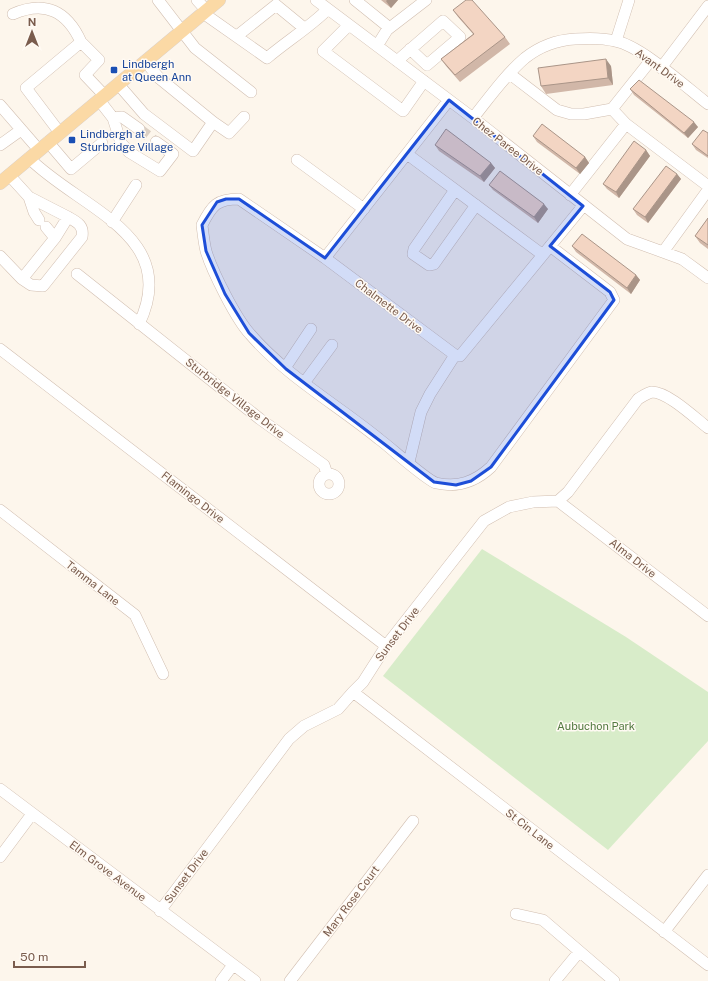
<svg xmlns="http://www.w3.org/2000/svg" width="708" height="981" viewBox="0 0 708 981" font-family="'Public Sans',sans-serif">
<rect width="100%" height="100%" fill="#fdf6ec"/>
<path fill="#d8ecc9" d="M482,549L626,637L708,692V741L608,850L383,676Z"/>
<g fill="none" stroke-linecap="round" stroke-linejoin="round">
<path stroke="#dcd0c4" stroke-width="11" stroke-dasharray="11 5.5" stroke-linecap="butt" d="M139,129L156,142"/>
<g stroke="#d1beb0" stroke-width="12">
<path id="minor" d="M158,0L195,48L251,92
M197,0L206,10
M316,0L473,118L627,239L682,259L708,278
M355,0L386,25L387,30L377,46
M203,13L267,58C287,41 310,27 328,9
M13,14C45,0 67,11 81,42
M349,25L323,51L403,111L424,81
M387,30L426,0
M237,36L276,5L304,28
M616,41L629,0
M397,61L443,21L460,37L427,65L410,49
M661,68L708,6
M510,74L557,110L571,114H584L612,109L651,60
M118,84L144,114L193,151L213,122L159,78L145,61
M99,100L113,118L121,143L129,152L160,171L173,154L156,142
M449,100L325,258L455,355L460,356L583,206
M0,105L39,150
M612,109L626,124L708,186
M113,118L122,117L139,129
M473,118C489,98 505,75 525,58C539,47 557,40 575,39C588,38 603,38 615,41C640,45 686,87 708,104
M213,122L229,133L244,117
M60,133L26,88L81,42L99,60L85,75L104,95
M48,142L71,169L102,143
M0,145L21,130
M407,154L543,255
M29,158C78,208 182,235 139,324
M297,160L364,209
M455,190L414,249L413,254L429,265L434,264L476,205
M570,195L626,124
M29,197L34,212L39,220
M112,222L136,185
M46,227L55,238
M663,252L708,190
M0,256L22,279L55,238L68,217L29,197L9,175
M325,258L239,199C217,199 212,205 202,225C203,233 204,243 206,251C212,271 236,319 250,334C286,376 336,404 379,439C390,447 426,480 436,483C458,488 475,482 491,467L614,300L610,292L550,246
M77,274L260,419L324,465L327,474
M22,279L31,285L43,286L82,237C84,225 77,222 68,217
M0,349L386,646
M285,368L311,329
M304,383L332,345
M409,462L421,412L430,394L455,355
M319 484a10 10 0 1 1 20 0a10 10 0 1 1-20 0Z
M558,501L708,616
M0,510L135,615L163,674
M353,692L708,965
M0,789L255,981
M0,857L32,814
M160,911L289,739L304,726L338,709L353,692L363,682L386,646L484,521L509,507L533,502L558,501L568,492L638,399C643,396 647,393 652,392C668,392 695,418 708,428
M516,914L543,920L614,981
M664,932L708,875
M221,981L233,965
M290,981L413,821
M555,981L579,952"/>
</g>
<g stroke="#dad1cd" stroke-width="14">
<path id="major" d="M0,183L219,0"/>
</g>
<use href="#minor" stroke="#fff" stroke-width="11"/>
<use href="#major" stroke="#fbd9a5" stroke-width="13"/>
</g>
<path fill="#d1b7a8" d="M381,0H398L391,8Z
M453,10L505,37L510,44L460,82L446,66L441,59L473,34L458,17Z
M611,66L613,85L546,94L541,86Z
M630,89L698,127L688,138L634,95Z
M708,133V158L696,150L692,144Z
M533,136L585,157L589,163L580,174L537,142Z
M435,145L491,163L495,168L484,182L439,151Z
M646,150L650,156L619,198L607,189L603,184Z
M677,174L681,179L648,223L637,215L633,209Z
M489,185L548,209L538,223L493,190Z
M708,218V249L700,243L695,236Z
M572,246L636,275L640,280L631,294L576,252Z"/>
<path fill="#aa9588" d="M387,0H398L391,8L386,1Z
M606,59L611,66L613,85L608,78Z
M694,122L698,127L688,138L684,133Z
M646,150L650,156L619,198L616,192Z
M585,157L589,163L580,174L576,168Z
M491,163L495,168L484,182L480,176Z
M677,174L681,179L648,223L645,217Z
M544,204L548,209L538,223L534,217Z
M636,275L640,280L631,294L627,288Z"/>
<path fill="#f3d5c3" stroke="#aa9588" d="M466,0H472L505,37L455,75L441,59L474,34L453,10Z
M606,59L608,78L541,86L538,68Z
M639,80L694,122L684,133L630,89Z
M542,124L585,157L576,168L533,136Z
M446,129L491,163L480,176L435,145Z
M703,130L708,133V156L692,144Z
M634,141L646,150L616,192L603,184Z
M666,166L677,174L645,217L633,209Z
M500,171L544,204L534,217L489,185Z
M708,218V245L695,236Z
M582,234L636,275L627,288L572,246Z"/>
<path fill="#1d4ed8" fill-opacity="0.2" stroke="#1d4ed8" stroke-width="3" stroke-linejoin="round" d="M449,100L583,206L550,246L610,292L614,300L491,467L471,481L456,485L434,482L286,369L249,333L225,294L206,251L202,225L217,202L226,199H239L325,258Z"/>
<g fill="#1a4fb4" stroke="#fffaf3" stroke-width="1.5">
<rect x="110" y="66" width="8" height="8" rx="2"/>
<rect x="68" y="136" width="8" height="8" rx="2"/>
</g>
<g text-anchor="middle" stroke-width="3" stroke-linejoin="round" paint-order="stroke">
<g font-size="11" fill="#164399" stroke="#fffaf3" text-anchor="start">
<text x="122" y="68">Lindbergh<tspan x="122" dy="13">at Queen Ann</tspan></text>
<text x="80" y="138">Lindbergh at<tspan x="80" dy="13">Sturbridge Village</tspan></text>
</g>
<g font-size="11" fill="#7a5c4d" stroke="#fffaf3">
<text transform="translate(660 68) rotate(36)" y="4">Avant Drive</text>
<text transform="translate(508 146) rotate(38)" y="4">Chez Paree Drive</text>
<text transform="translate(389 306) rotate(37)" y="4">Chalmette Drive</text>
<text transform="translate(235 398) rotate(38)" y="4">Sturbridge Village Drive</text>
<text transform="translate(193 497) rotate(38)" y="4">Flamingo Drive</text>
<text transform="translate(633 558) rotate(38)" y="4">Alma Drive</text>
<text transform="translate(93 583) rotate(38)" y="4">Tamma Lane</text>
<text transform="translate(397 634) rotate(-53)" y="4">Sunset Drive</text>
<text transform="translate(530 829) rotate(38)" y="4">St Cin Lane</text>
<text transform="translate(108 871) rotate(37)" y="4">Elm Grove Avenue</text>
<text transform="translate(186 876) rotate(-53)" y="4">Sunset Drive</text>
<text transform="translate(351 901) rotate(-53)" y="4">Mary Rose Court</text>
</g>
<g font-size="11" fill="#537a41" stroke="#fffaf3">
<text x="596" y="730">Aubuchon Park</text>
</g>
</g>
<g transform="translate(32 32)" stroke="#fffaf3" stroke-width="3" paint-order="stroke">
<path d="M0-3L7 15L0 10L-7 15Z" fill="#7a5c4d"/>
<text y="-6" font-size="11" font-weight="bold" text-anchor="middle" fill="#7a5c4d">N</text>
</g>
<path d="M14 961v6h71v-6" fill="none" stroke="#7a5c4d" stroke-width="2"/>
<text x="20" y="961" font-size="12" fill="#7a5c4d" stroke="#fffaf3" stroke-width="3" paint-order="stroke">50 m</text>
</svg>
